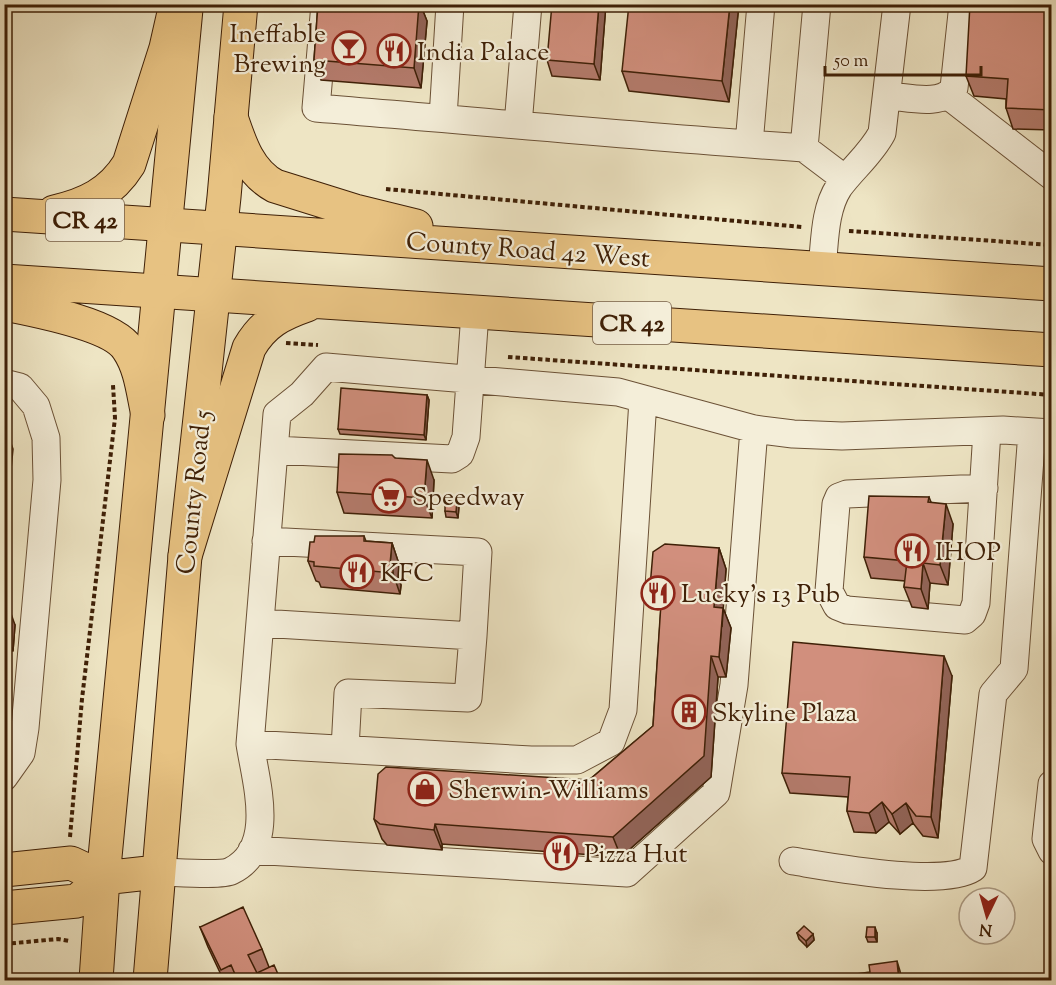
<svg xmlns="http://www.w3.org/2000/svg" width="1056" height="985" viewBox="0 0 1056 985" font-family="'Sorts Mill Goudy',serif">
<rect width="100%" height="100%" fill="#eee5c4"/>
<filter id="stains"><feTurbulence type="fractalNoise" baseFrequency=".00333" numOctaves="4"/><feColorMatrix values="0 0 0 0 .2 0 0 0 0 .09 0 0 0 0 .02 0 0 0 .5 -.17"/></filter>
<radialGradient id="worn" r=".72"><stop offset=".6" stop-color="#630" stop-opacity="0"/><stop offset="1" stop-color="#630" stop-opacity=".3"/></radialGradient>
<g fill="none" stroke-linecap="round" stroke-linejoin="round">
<g stroke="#6b5136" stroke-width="29">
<path id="minor" d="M325,4L316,108C479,121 641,137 804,148
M817,4L804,148L845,179
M888,96C907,97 942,107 954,88L963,4
M949,96L1052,176
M443,118L450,4
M518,125L528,4
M749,144L761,4
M822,268C825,242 824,210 839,187C853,168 871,154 882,133L897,4
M4,383L20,387L36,406L46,438L47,480L25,728L21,753L4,777
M274,450L452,459L460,454L466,437L475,313
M984,488L847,494L839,497L836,504L829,591L837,606L847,610L965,620L972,614L976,603L987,431
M266,541L478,552L473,636
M260,623L473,636L468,698L348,693L345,749
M250,744L531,760H577L611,742L623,710L643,400
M1052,784L1046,839L1052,851
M252,850L627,873L716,793L734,685L754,429
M793,861C831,867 942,888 973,868L993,694L1014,669L1032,432
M157,872C172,872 221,876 231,871C277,849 256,783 250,744L277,414L302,394L326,367L618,392L754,429L793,434L842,436L1003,430L1052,433"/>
</g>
<g stroke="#3f2007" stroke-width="35">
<path id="major" d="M4,870L71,863L103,878L157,872
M4,908L77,901L103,878
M96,980L103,878L186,9
M150,980L185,556L224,197L241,4"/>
</g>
<g stroke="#3f2007" stroke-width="35">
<path id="highway" d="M231,117C240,144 249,172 275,186L355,211L416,226
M54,212C86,205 111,193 129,164L166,48L176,4
M4,214L1052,284
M4,281L1052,350
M4,304C34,310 112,324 128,349C141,368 143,393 148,415
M185,556L249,348C263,323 281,314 307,305"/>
</g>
<path stroke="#3f2007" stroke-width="4" stroke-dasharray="4.5 3" stroke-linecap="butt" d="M386,189L802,227
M849,231L1052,245
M286,343L318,345
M508,357L1052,395
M70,837L82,699L115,418L113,385
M4,944L58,939L69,941"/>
<use href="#minor" stroke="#f4eed9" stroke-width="27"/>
<use href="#major" stroke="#e7c282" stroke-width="33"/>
<use href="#highway" stroke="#e7c282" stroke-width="33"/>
</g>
<path fill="#b47b6c" stroke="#3f2007" stroke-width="1.5" d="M318,4H424L423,11L427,21L421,88L321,80L314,60Z
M606,4L600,80L552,76L547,60Z
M739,4L729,102L629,91L622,71Z
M1052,4V130L1013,129L1006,108V99L974,96L966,76Z
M427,395L429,400L426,440L340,434L338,429Z
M395,458L434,480L432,518L344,513L337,492Z
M929,497L931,502L953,524L948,585L930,583L928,609L912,607L904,587L905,581L871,578L864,557Z
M457,501L459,506L458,518L446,517L445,511Z
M364,536L366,541L392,543L399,564L398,577L401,585L400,594L321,587L319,582L316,581L308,561L314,542Z
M719,548L726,569L723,608L731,628L726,677H718L711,777L621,857L442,844V850L387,845L382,839L374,819L589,780L653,726L661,608H658L650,587Z
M4,605L15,625L13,651L4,650Z
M952,676L938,838L923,836L913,823L900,834L889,822L876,833L854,832L847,811L848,797L790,793L782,773Z
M200,927L262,949L269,967L281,981H224L208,947Z
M797,933L813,934L814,940L807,947L799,939Z
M877,933V942H868L866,937Z"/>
<path fill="#926458" stroke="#3f2007" stroke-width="1.5" d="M417,4H424L423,11L427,21L421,88L414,68Z
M599,4H606L600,80L594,64Z
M730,4H739L729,102L722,81Z
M427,395L429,400L426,440L424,435Z
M6,429L13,449L4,538V440Z
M427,460L434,480L432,518L424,498Z
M457,501L459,506L458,518L456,512Z
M946,504L953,524L948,585L940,565Z
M392,543L399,564L398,577L401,585L400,594L390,564Z
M719,548L726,569L722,627L714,607Z
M923,563L930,583L928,609L921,589Z
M8,605L15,625L13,651L5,631Z
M723,608L731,628L726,677L719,657Z
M711,656L718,677L711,777L621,857L613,837Z
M944,656L952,676L938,838L931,817Z
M882,802L889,822L876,833L869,813Z
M906,803L913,823L900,834L892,814Z
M435,824L442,844V850L434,830Z
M875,927L877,933V942L875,937Z
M813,934L814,940L807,947L806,941Z
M897,961L900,971L902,981H899Z"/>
<path fill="#d18f7d" stroke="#3f2007" stroke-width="1.5" d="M318,4H419L414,68L314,60Z
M552,4H599L594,64L547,60Z
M629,4H730L722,81L622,71Z
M970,4H1052V110L1006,108L1008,79L966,76Z
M341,388L427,395L424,435L338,429Z
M339,454L392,455L395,458L427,460L424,498L337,492Z
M869,496L929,497L928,502L946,504L940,565L923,563L921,589L904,587L907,561L864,557Z
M445,500L457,501L456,512L445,511Z
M315,536H364V541L392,543L390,564H393V573L314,566V562L308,561L310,542H314Z
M665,544L719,548L714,607L723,608L719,657L711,656L704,756L613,837L435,824L434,830L380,824L374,819L378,774L386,767L589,780L653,726L662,588L650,587L653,552Z
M4,605H8L5,631L4,630Z
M793,642L944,656L931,817L916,816L906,803L892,814L882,802L869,813L847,811L850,777L782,773Z
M243,907L262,949L248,955L257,973L274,965L281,981H238L231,965L221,970L200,927Z
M804,926L813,934L806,941L797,933Z
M867,927H875V937H866Z
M897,961L899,981H851L850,975L870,972L869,965Z
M929,978L941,981H929Z"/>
<defs>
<g id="bar-ring" transform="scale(1.725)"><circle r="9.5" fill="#f4eed9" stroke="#8f2418" stroke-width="1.5"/><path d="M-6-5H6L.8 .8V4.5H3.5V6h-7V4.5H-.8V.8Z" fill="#8f2418"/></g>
<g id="restaurant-ring" transform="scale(1.725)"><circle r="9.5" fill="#f4eed9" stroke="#8f2418" stroke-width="1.5"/><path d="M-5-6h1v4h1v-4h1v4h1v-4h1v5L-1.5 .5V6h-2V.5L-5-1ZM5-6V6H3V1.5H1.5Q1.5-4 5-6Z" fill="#8f2418"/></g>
<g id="supermarket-ring" transform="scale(1.725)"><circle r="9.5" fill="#f4eed9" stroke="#8f2418" stroke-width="1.5"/><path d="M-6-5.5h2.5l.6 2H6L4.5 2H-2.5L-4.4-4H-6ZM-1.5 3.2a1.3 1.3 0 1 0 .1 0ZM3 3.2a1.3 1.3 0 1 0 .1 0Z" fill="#8f2418"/></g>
<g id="building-ring" transform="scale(1.725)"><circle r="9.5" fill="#f4eed9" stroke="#8f2418" stroke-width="1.5"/><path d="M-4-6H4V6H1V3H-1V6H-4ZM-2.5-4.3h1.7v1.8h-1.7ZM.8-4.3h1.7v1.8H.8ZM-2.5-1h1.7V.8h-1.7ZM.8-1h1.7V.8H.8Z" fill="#8f2418"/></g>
<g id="shop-ring" transform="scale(1.725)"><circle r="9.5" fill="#f4eed9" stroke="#8f2418" stroke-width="1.5"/><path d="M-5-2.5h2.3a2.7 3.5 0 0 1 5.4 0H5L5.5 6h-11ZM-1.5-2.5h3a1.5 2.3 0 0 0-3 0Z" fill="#8f2418"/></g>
</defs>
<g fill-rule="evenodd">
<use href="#bar-ring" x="349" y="48"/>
<use href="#restaurant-ring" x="394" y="51"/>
<use href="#supermarket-ring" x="389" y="496"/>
<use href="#restaurant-ring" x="912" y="551"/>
<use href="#restaurant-ring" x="357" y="572"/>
<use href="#restaurant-ring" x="658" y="593"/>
<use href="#building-ring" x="689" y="712"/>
<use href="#shop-ring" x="425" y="789"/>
<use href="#restaurant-ring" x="561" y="853"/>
</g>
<g text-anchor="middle" stroke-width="4.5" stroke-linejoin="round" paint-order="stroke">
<g fill="#f4eed9" stroke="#755e46" stroke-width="1.5">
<rect x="46" y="199" width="78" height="42" rx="4.5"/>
<rect x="593" y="302" width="78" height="42" rx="4.5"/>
</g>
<g font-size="24" font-weight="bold" fill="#3f2007">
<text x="85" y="228">CR 42</text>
<text x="632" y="331">CR 42</text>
</g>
<g font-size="26" fill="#3f2007" stroke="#f4eed9" text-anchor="start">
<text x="326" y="42" text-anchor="end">Ineffable<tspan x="326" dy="30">Brewing</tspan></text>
<text x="417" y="60">India Palace</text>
<text x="412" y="505">Speedway</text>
<text x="935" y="560">IHOP</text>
<text x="380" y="581">KFC</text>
<text x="681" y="602">Lucky's 13 Pub</text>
<text x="712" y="721">Skyline Plaza</text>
<text x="448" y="798">Sherwin-Williams</text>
<text x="584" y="862">Pizza Hut</text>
</g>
<g font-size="26" fill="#3f2007" stroke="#f4eed9">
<text transform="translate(528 249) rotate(4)" y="9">County Road 42 West</text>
<text transform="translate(193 492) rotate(-84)" y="9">County Road 5</text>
</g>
</g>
<rect width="1056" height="985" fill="none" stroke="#eee5c4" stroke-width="24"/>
<rect x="6" y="6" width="1044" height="973" fill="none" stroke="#3f2007" stroke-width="3"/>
<rect x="12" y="12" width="1032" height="961" fill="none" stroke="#3f2007" stroke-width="1.5"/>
<g transform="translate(987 916) rotate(185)"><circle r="28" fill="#f4eed9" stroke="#ac9c85" stroke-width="1.5"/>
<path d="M0-4.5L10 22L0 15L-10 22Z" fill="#8f2418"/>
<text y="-9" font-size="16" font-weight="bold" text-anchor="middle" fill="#3f2007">N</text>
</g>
<path d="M825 66v9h156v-9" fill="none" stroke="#3f2007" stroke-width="3"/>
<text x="834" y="66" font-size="18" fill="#3f2007" stroke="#f4eed9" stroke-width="4.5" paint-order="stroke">50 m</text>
<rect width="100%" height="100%" filter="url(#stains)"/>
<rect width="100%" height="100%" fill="url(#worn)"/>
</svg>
